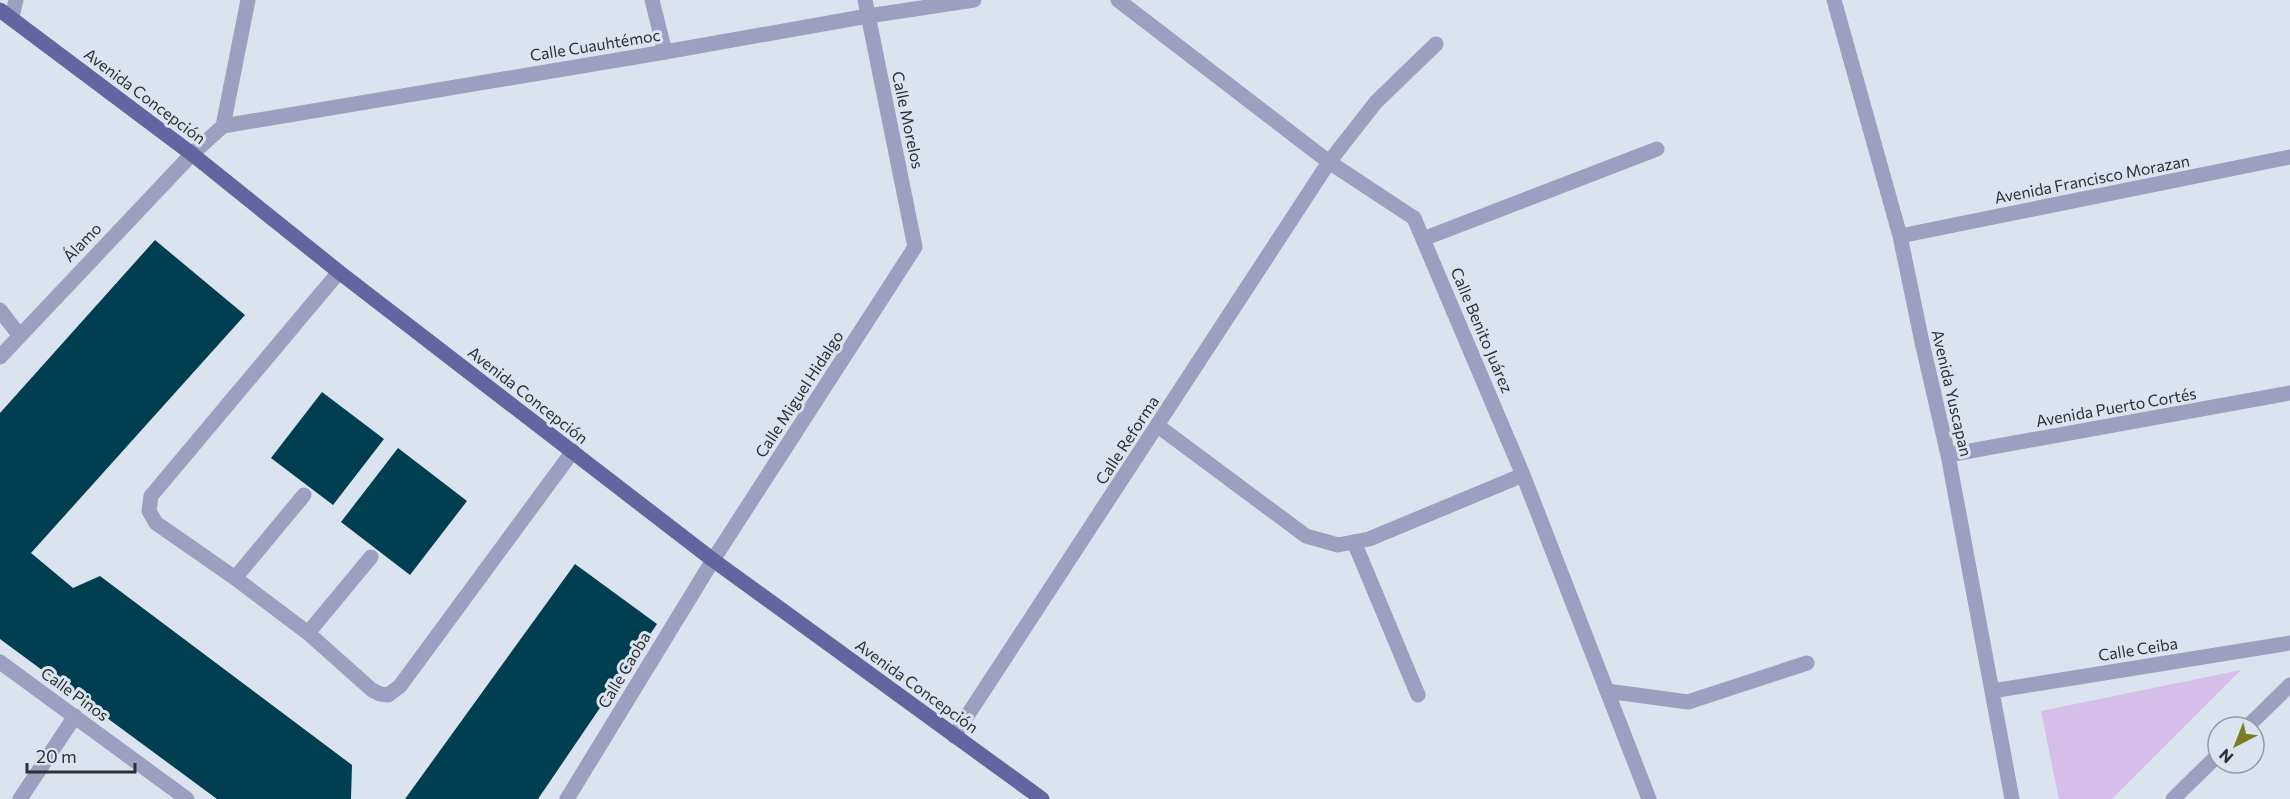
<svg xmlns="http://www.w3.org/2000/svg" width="2290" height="799" viewBox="0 0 2290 799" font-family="Commissioner,sans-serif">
<rect width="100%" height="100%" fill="#dae3ee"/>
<path fill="#d6beea" d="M2241,670L2112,799H2059L2041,711Z"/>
<path fill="#003e51" d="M155,240L245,315L31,553L73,588L100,576L352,765L351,799H217L0,639V413Z
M322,392L384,439L333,505L271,458Z
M398,448L467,501L410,575L341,522Z
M575,564L657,624L538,799H405Z"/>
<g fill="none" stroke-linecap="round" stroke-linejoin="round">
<path stroke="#9c9fc0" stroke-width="15" d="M12,17L16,0
M339,272L151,496L149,511L156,523L235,578L308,633L372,690L380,694L388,695L400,686L573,451
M0,310L19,335
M1354,542L1418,695
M235,578L304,495
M308,633L371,557
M1607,691L1688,702L1807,663"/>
<path stroke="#9c9fc0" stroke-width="15" d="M652,0L665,52
M1118,0L1329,162L1414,218L1523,475L1649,799
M1834,0L1900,236L1922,342L1948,455L2012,799
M223,126L665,52L868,16L974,0
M1900,236L2290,157
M1423,239L1657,149
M0,357L192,154L223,126L248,0
M1158,426L1306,536L1338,545L1369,539L1523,475
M1948,455L2290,393
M0,662L187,799
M1992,691L2290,643
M2247,727L2290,685
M954,736L1329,162L1376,102L1436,44
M20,799L75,716
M567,799L713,560L915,247L865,0
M2173,799L2218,755"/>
<path stroke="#6365a0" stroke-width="15" d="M0,10L192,154L339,272L713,560L1042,799"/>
</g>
<g text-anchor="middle" stroke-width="6" stroke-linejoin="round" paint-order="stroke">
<g font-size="16" fill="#2d3034" stroke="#dae3ee">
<text transform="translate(595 45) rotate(-9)" y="6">Calle Cuauhtémoc</text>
<text transform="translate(145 96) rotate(37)" y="6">Avenida Concepción</text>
<text transform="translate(908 120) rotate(78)" y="6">Calle Morelos</text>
<text transform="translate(2092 179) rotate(-11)" y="6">Avenida Francisco Morazan</text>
<text transform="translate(82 242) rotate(-46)" y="6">Álamo</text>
<text transform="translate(1482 330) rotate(67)" y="6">Calle Benito Juárez</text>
<text transform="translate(1952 393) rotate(77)" y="6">Avenida Yuscapan</text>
<text transform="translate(799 394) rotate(-57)" y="6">Calle Miguel Hidalgo</text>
<text transform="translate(528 395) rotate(38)" y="6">Avenida Concepción</text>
<text transform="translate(2116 407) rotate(-10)" y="6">Avenida Puerto Cortés</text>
<text transform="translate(1127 440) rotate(-57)" y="6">Calle Reforma</text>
<text transform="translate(2138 649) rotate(-9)" y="6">Calle Ceiba</text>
<text transform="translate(624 670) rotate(-59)" y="6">Calle Caoba</text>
<text transform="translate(917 686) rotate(36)" y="6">Avenida Concepción</text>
<text transform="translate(75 694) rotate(36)" y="6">Calle Pinos</text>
</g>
</g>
<g transform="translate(2236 745) rotate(222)"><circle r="28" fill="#dae3ee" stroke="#959ba4" stroke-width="1.5"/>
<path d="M0-4.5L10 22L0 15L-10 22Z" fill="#7b7d26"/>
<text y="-9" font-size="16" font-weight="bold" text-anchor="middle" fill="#2d3034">N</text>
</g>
<path d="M27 763v9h108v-9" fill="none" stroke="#2d3034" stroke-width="3"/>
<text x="36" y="763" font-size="18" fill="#2d3034" stroke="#dae3ee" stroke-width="4.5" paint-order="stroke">20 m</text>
</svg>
